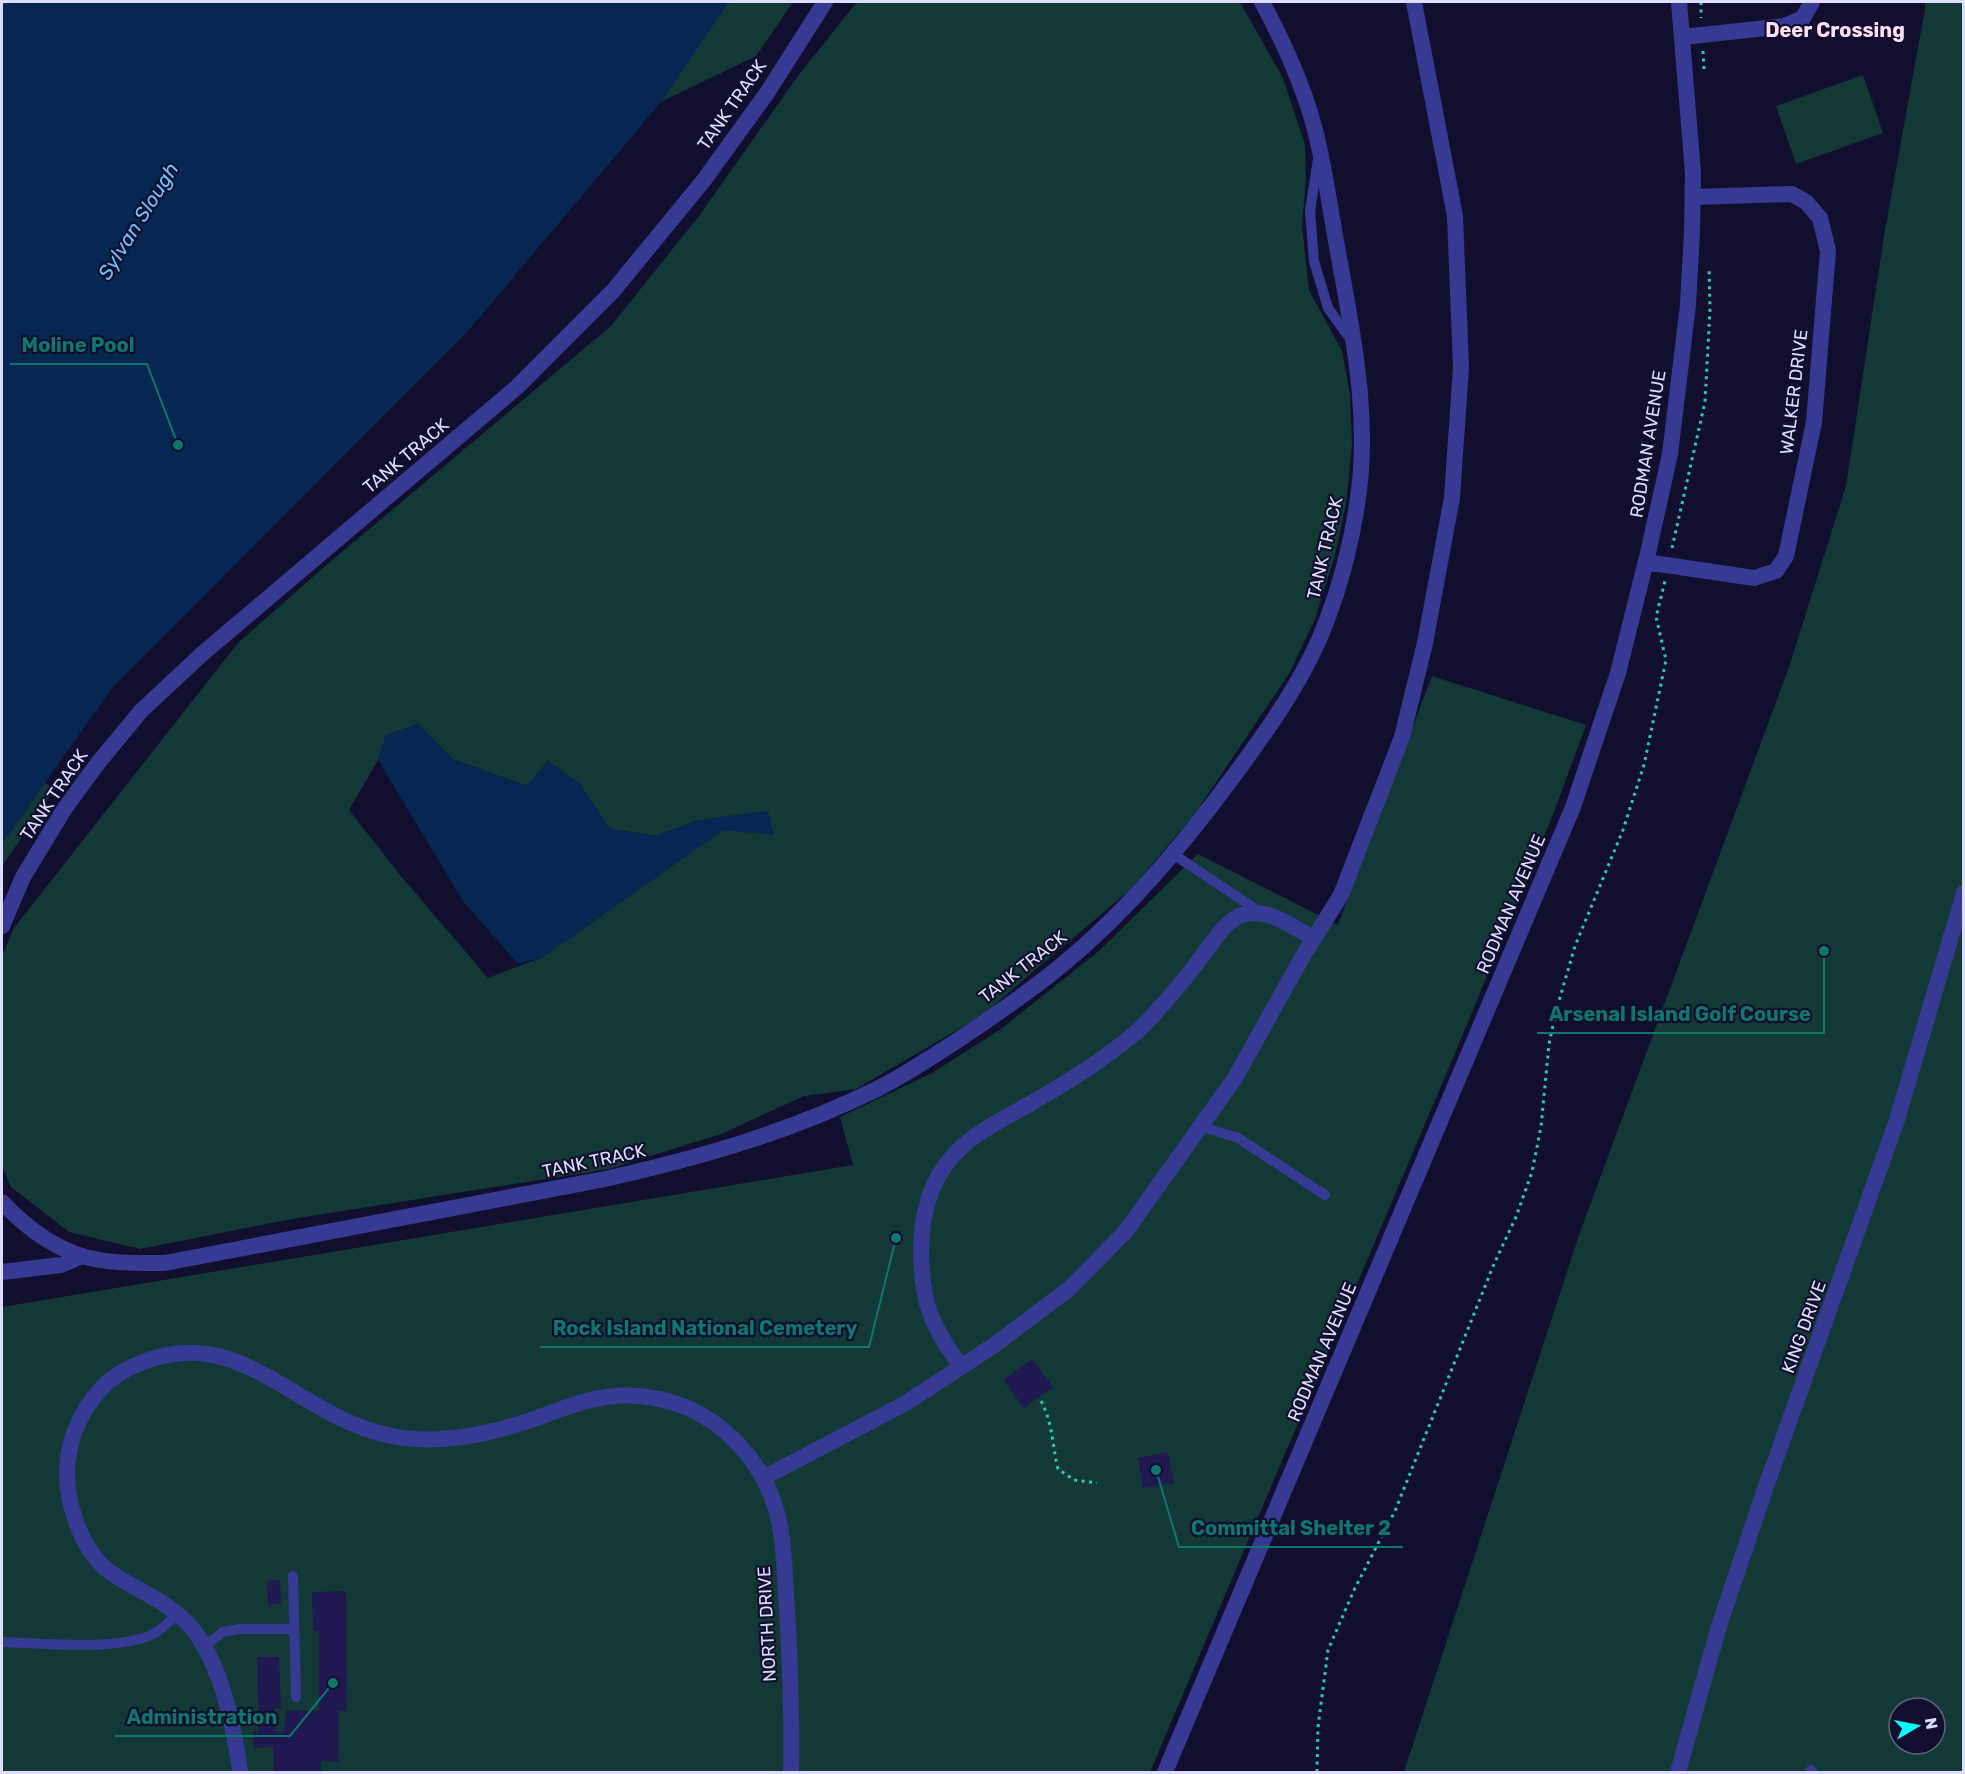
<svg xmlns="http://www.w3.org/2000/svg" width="1965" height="1774" viewBox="0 0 1965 1774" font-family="Rubik,sans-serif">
<rect width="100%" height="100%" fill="#120f2e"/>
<path fill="#123935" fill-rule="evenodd" d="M728,2H793L756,56L661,102Z
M857,2H1240L1283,78L1305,145L1306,177L1302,226L1309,290L1342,351L1350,395L1352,444L1346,503L1335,555L1315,619L1290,672L1194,815L1131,889L981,1016L856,1089L804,1096L721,1134L609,1169L292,1219L140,1249L69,1232L11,1187L2,1166V955L14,928L238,643L323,568L611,326L699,216L798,76ZM418,724L452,759L527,786L548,761L580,784L610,829L656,836L697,820L774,834L723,830L543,957L488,978L400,875L349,810L378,760L386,735Z
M1925,2H1963V1772H1404L1579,1235L1789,667L1846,486L1885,230L1925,9ZM1899,1708H1935V1744H1899Z
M1863,75L1883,133L1796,164L1776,106Z
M1432,676L1586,725L1554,812L1469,1020L1150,1772H2V1307L853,1165L840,1117L932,1073L1001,1029L1099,951L1198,854L1338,925Z
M45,783L55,789L2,866V843Z"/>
<path fill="#062751" d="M2,2H729L661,102L468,331L113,687L2,843Z
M418,724L452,759L526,786L548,761L580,784L610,829L656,836L697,820L768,811L774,835L723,830L543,957L518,964L463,901L378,760L386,735Z"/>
<path fill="#201951" d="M1032,1359L1053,1387L1024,1408L1003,1380Z
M1168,1452L1174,1483L1143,1488L1138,1458Z
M280,1580L281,1604L268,1605L267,1581Z
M346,1591L347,1711H338L339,1762L321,1761V1771L274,1772L273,1747L253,1748V1731H259L257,1657H279L281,1709H275V1731L284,1732L286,1710L319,1711V1631H313L312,1592Z"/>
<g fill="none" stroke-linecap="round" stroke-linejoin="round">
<path stroke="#25cbb3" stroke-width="3" stroke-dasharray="3 4.5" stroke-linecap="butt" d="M1701,2V18
M1703,51L1704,69
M1672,548L1705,402L1710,309L1709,267
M1041,1401C1053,1423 1052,1445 1058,1469L1074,1480L1097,1483
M1317,1772L1318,1727L1328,1650L1355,1588L1395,1511L1494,1264L1516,1217L1532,1172L1541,1127L1549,1044L1556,1011L1575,946L1623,830L1644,765L1666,660L1656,617L1665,581"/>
<path stroke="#363a92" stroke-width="10" d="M1318,159L1310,211L1314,261L1328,308L1351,340
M1173,854L1260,912
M1200,1126L1238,1138L1325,1195
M293,1576L296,1697
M2,1642C43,1643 115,1651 151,1635C162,1630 169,1623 176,1614
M205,1646L223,1632L239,1629H294
M1811,1770L1813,1772"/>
<path stroke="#363a92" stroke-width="16" d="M1683,37L1784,26L1803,18L1812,2
M1646,562L1754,578L1776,571L1786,556L1814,422L1828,251L1820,218L1806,202L1792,194L1693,197
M2,926L23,877L65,808L98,763L141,711L202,654L517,387L613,291L704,180L767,93L825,2
M2,1202C27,1229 62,1255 100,1260C122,1264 144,1263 165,1263L605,1179C699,1158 790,1132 877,1089C905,1075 932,1057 958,1040C994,1016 1029,992 1062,965C1130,909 1186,841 1238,770C1272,724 1307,674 1327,620C1341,583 1351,544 1357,505C1371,419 1353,335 1338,252C1330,210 1325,167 1314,126C1302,82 1283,41 1262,2
M2,1272L61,1265L82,1256
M961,1366C931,1326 922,1303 921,1253C921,1219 929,1182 953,1156C972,1134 1003,1119 1028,1105C1064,1084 1101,1062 1134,1034C1153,1018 1178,987 1194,967C1206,952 1223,923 1239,916C1266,905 1291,926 1314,939
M763,1478L906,1403L993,1346L1070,1288L1126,1231L1235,1078L1304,954L1341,895L1402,737L1425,643L1452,498L1461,367L1455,216L1414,2
M240,1772C234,1727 221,1662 190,1626C168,1601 137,1591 110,1572C79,1549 63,1495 68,1458C72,1425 94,1388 122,1372C232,1312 285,1409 383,1434C429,1446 478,1437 522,1423C544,1416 564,1407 586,1401C620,1392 655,1394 688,1408C726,1425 758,1459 772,1498C784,1528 784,1562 786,1594C790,1653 792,1713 791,1772
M1165,1772L1573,807L1618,673L1648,553L1670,454L1688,305L1692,232L1693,173L1679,2
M1678,1772L1719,1626L1764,1492L1896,1123L1964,893"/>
</g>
<g text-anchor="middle" stroke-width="4.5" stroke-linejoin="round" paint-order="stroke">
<g font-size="18" fill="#deddff" stroke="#120f2e">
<text transform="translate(732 105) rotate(-55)" y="6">TANK TRACK</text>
<text transform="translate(1794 392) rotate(-83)" y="6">WALKER DRIVE</text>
<text transform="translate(1648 444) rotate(-81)" y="6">RODMAN AVENUE</text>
<text transform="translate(406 456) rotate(-40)" y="6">TANK TRACK</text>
<text transform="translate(1325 548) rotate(-77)" y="6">TANK TRACK</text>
<text transform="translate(54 795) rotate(-56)" y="6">TANK TRACK</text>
<text transform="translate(1511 904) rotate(-67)" y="6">RODMAN AVENUE</text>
<text transform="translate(1023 967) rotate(-38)" y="6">TANK TRACK</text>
<text transform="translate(594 1161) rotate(-12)" y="6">TANK TRACK</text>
<text transform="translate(1804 1327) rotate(-70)" y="6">KING DRIVE</text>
<text transform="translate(1322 1352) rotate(-67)" y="6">RODMAN AVENUE</text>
<text transform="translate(767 1624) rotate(-93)" y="6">NORTH DRIVE</text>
</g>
<g font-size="20" font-weight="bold" fill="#ffdff6" stroke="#120f2e">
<text x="1835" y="37">Deer Crossing</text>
</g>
<g font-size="20" font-style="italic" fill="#6bc6ff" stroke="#120f2e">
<text transform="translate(138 221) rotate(-58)" y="7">Sylvan Slough</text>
</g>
</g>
<path fill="none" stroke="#0f766e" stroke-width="2" d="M178 445L147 364H10M1824 951L1824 1033H1537M896 1238L869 1347H540M1156 1470L1179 1547H1403M333 1683L290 1736H115"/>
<g fill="#0f766e" stroke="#120f2e" stroke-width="2">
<circle cx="178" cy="445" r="6"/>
<circle cx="1824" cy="951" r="6"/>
<circle cx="896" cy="1238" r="6"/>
<circle cx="1156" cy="1470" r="6"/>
<circle cx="333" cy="1683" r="6"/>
</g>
<g font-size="20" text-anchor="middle" font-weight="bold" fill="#0f766e" stroke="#120f2e" stroke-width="4.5" stroke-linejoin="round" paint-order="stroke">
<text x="78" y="352">Moline Pool</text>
<text x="1680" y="1021">Arsenal Island Golf Course</text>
<text x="705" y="1335">Rock Island National Cemetery</text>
<text x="1291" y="1535">Committal Shelter 2</text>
<text x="202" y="1724">Administration</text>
</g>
<rect width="1965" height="1774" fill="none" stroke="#deddff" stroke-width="6"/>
<g transform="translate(1917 1726) rotate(80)"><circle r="28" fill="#120f2e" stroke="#646182" stroke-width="1.5"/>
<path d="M0-4.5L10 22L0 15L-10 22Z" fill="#09faff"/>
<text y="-9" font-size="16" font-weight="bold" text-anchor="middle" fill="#deddff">N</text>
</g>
</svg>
